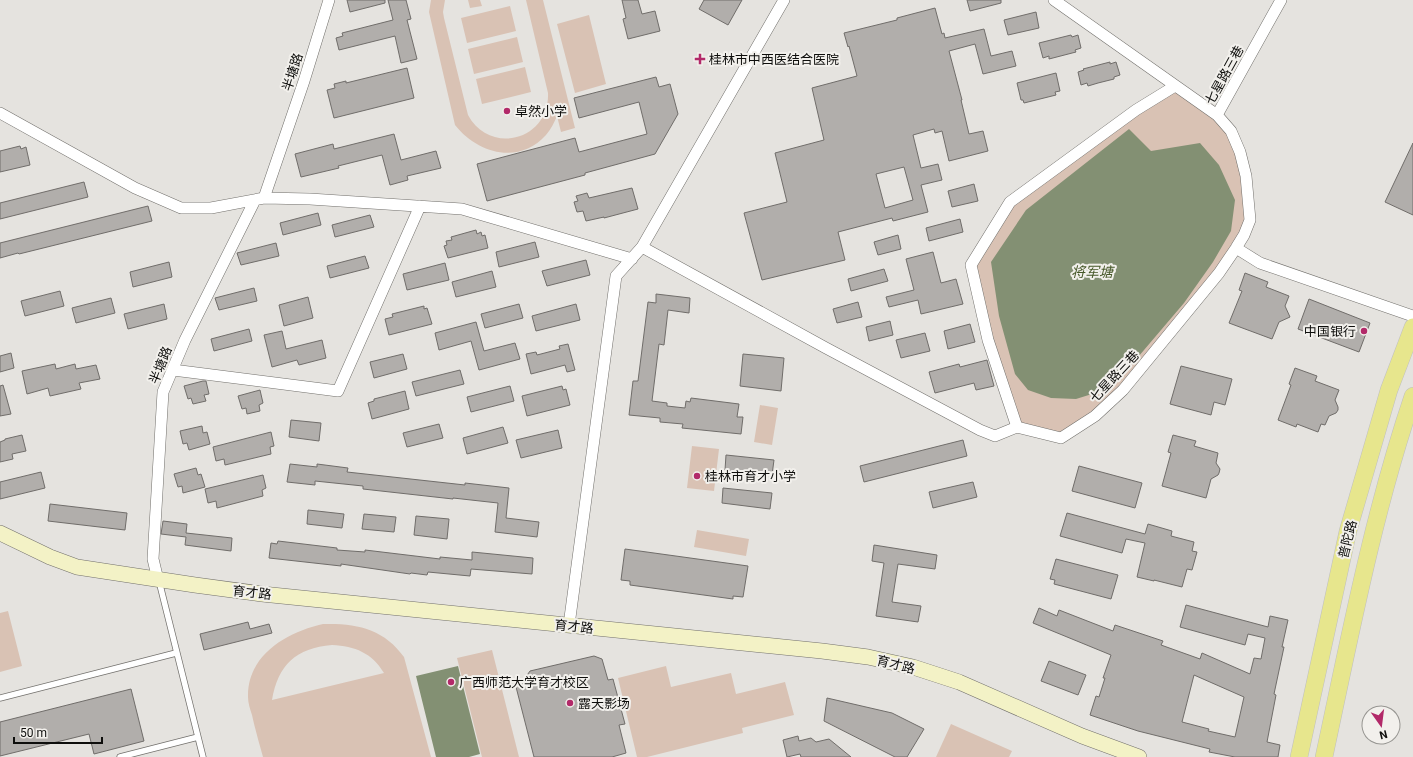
<svg xmlns="http://www.w3.org/2000/svg" width="1413" height="757" viewBox="0 0 1413 757" font-family="Roboto,'Noto Sans SC',sans-serif">
<rect width="100%" height="100%" fill="#e5e3df"/>
<path fill="#d9c2b4" fill-rule="evenodd" d="M431,0H445L443,12L444,18L468,115C490,156 550,140 548,93L526,0H543L575,128L561,132L557,116C554,123 551,129 546,135C519,165 478,154 455,125L429,12Z
M468,0H480L482,6L470,8Z
M510,6L516,31L467,43L461,18Z
M589,15L606,84L575,93L557,24Z
M517,37L523,62L474,74L468,49Z
M525,67L531,92L482,104L476,79Z
M1175,86L1231,131L1249,199L1244,235L1123,390L1061,438L1017,427L971,265L1010,202Z
M760,405L778,408L772,445L754,442Z
M692,446L719,449L714,491L687,488Z
M697,530L749,539L746,556L694,547Z
M8,611L22,666L0,672V613Z
M323,624C357,623 384,629 404,657L431,757H263C259,743 255,729 252,715C250,709 248,703 248,697C247,655 287,632 323,624ZM332,645C355,646 372,653 384,673L272,700C278,665 296,648 332,645Z
M492,650L519,757H482L457,658Z
M666,666L671,687L731,673L736,694L785,682L794,715L742,728L743,733L647,757H637L618,678Z
M951,724L1012,751L1009,757H936Z"/>
<path fill="#839073" d="M1129,129L1151,151L1200,143L1219,165L1235,200L1231,231L1213,262L1184,303L1127,370L1109,387L1092,394L1076,399L1051,398L1028,390L1015,374L999,316L991,262L1026,210Z
M458,666L480,754L469,757H436L416,676Z"/>
<path fill="#b1aeab" stroke="#706d6a" fill-rule="evenodd" d="M347,0H385V3L350,12Z
M388,0H406L411,19L407,20L417,59L401,63L395,36L339,50L336,38L343,36L342,33L393,20Z
M622,0H638L642,14L655,11L660,31L628,39L623,19L626,18Z
M704,0H742L728,25L699,9Z
M967,0H1001V3L970,11Z
M935,8L942,34L944,33L945,38L984,29L991,56L1012,51L1016,66L983,74L975,44L949,51L962,100H961L969,134L983,131L988,151L949,161L942,131L935,133L934,129L913,135L921,168L938,164L942,180L921,185L928,212L893,221L892,218L838,232L845,260L762,280L744,213L787,202L775,153L824,140L812,88L857,76L849,46L848,47L844,33L897,20V18ZM904,167L913,200L885,208L876,174Z
M1036,12L1039,28L1008,35L1004,20Z
M1071,35L1072,37L1078,35L1081,48L1075,50L1076,52L1049,59V56L1043,58L1039,43Z
M1110,62V64L1116,62L1120,75L1114,77V79L1098,83L1088,86L1087,83L1081,85L1078,72L1084,70L1083,69Z
M407,68L414,98L334,118L327,90L335,88L334,84L346,81V83Z
M1056,73L1060,91L1055,92L1056,95L1024,103L1023,100H1021L1017,83Z
M656,77L659,87L670,84L678,114L655,154L585,173V175L487,201L477,164L575,138L579,152L647,134L639,102L579,118L574,98Z
M394,134L401,160L436,151L441,168L407,176L408,180L390,185L382,155L338,166L339,168L301,177L295,154L333,144L334,149Z
M1413,143V215L1385,202Z
M20,146L21,149L26,147L30,165L0,172V151Z
M84,182L88,197L0,219V203Z
M974,184L978,201L952,207L948,191Z
M632,188L638,209L604,218V217L586,221L583,211L577,212L574,202L578,201L576,196L587,193L589,198Z
M148,206L152,221L19,254L18,253L0,258V243Z
M318,213L321,225L283,235L280,223Z
M370,215L374,227L335,237L332,225Z
M960,219L963,232L929,241L926,228Z
M476,230L477,234L481,232L482,236L485,235L488,248L448,258L444,246L447,245L446,241L452,240L451,237Z
M898,235L901,249L878,255L874,242Z
M535,242L539,257L499,267L496,252Z
M276,243L279,256L241,265L237,253Z
M933,252L941,283L956,279L963,304L921,314L918,300L889,307L886,297L914,290L906,259Z
M365,256L369,268L330,278L327,266Z
M586,260L590,275L547,286L542,271Z
M169,262L172,277L133,287L130,272Z
M445,263L449,280L407,290L403,274Z
M884,269L888,281L851,291L848,279Z
M492,271L496,287L456,297L452,282Z
M1245,273L1268,282L1266,287L1289,296L1285,306L1290,317L1279,322L1272,339L1229,323L1242,291L1239,290Z
M254,288L257,301L219,310L215,298Z
M60,291L64,306L25,316L21,301Z
M656,294L690,298L689,313L668,310L664,345L659,344L652,401L667,403V406L685,408L686,401L690,402L691,398L739,404L737,417H743L741,434L682,428L683,424L660,422V418L629,415L633,381H638L648,302L656,303Z
M308,297L313,318L284,326L279,305Z
M111,298L115,313L76,323L72,308Z
M1309,299L1370,323L1359,352L1298,329Z
M858,302L862,317L837,323L833,309Z
M164,304L167,319L128,329L124,314Z
M519,304L523,318L485,328L481,314Z
M576,304L580,320L536,331L532,316Z
M424,306V309L427,308L432,324L389,335L385,319L393,317L392,314Z
M890,321L893,335L869,341L866,327Z
M476,322L484,351L515,343L520,359L479,370L471,341L439,350L435,333Z
M970,324L975,342L948,349L944,331Z
M249,329L252,341L214,351L211,339Z
M282,331L286,349L322,340L326,358L299,365L297,360L272,367L264,335Z
M925,333L930,351L901,358L896,340Z
M568,344L575,370L567,372L565,365L531,374L526,354L536,352L537,355L560,349L559,346Z
M11,353L14,368L0,372V356Z
M403,354L407,369L374,378L370,362Z
M743,354L784,358L781,391L740,386Z
M987,360L994,386L976,390L974,383L935,393L929,372L959,364L960,367Z
M55,364L56,369L75,364L76,369L96,365L100,379L79,383L81,389L50,396L48,388L27,394L22,371Z
M1181,366L1232,379L1225,405L1214,402L1211,415L1170,404Z
M1295,368L1317,376L1315,381L1339,390L1335,400L1338,407V410L1336,413L1329,416L1325,425L1321,424L1318,432L1297,424L1296,427L1278,420L1291,385L1289,384Z
M460,370L464,384L416,396L412,382Z
M203,381H206L209,394L204,395L206,401L193,404L191,398L188,399L184,386Z
M3,385L11,414L0,416V386Z
M510,386L514,401L471,412L467,397Z
M562,386L563,390L566,389L570,405L527,416L522,396Z
M260,390L263,403L259,405L260,411L247,414L246,408L242,409L238,396Z
M405,391L409,409L372,419L368,403L374,401V399Z
M291,420L321,423L319,441L289,437Z
M439,424L443,438L407,447L403,433Z
M202,426L203,433L207,432L210,444L189,450L187,443L183,444L180,431Z
M503,427L508,443L467,454L463,438Z
M558,430L562,448L521,458L516,440Z
M271,432L274,446L270,447L271,454L225,465L224,459L216,461L213,447Z
M22,435L26,451L12,454L13,459L0,462V442L5,440V439Z
M1173,435L1196,441L1194,446L1218,453L1216,463L1220,469L1219,473L1218,475L1211,479L1206,498L1162,486L1171,453L1168,452Z
M963,440L967,456L864,482L860,466Z
M726,455L774,460L772,475L725,470Z
M290,464L317,467V464L348,468L347,472L465,485V483L509,488L506,518L539,522L537,537L495,532L498,503L453,498V499L363,489V486L315,481V485L287,482Z
M1079,466L1142,483L1135,508L1072,491Z
M196,468L198,475L201,474L205,487L183,493L182,486L178,487L174,474Z
M41,472L45,488L0,499V482Z
M263,475L266,488L262,490L263,496L217,508L216,501L208,503L205,489Z
M973,482L977,497L933,508L929,492Z
M723,488L772,493L770,509L722,503Z
M50,504L127,513L125,530L48,521Z
M308,510L344,514L342,528L307,524Z
M1067,513L1145,534L1148,524L1172,531L1171,536L1194,542L1192,551L1197,552L1192,570L1187,569L1182,587L1154,580V581L1137,577L1145,543L1126,539L1122,553L1060,536Z
M364,514L396,517L394,532L362,529Z
M416,516L449,519L447,539L414,535Z
M163,521L187,524L186,533L232,538L231,551L185,545L186,537L161,534Z
M278,541L337,548V550L365,552V550L440,559V557L472,560V552L533,558L532,574L471,569L470,576L428,572L427,575L411,573L410,574L341,564V566L269,558L271,543L277,544Z
M874,545L937,555L935,569L898,564L892,602L921,606L918,622L876,616L884,563L872,561Z
M625,549L748,566L743,597L733,596V599L630,585V581L621,580Z
M1056,559L1118,575L1111,599L1054,584L1055,580L1050,579Z
M1186,605L1268,627L1270,616L1288,620L1282,647H1284L1274,694L1276,695L1267,742L1280,745L1278,757H1235L1209,752L1210,749L1138,731L1090,715L1096,696L1099,697L1105,678H1103L1111,655L1033,623L1039,608L1057,616L1059,610L1113,631L1115,625L1163,641L1161,645L1200,659L1202,653L1250,674L1254,658L1261,659L1265,638L1248,634L1245,645L1180,627ZM1194,675L1244,697L1235,737L1208,731L1209,729L1182,722Z
M248,622L250,629L269,624L272,633L204,650L200,634Z
M594,656L602,659L608,680L613,679L625,724L619,725L626,753L612,757H534L515,683L523,681L530,671Z
M1049,661L1086,675L1078,695L1041,681Z
M131,689L144,741L94,754L89,734L0,756V722Z
M827,698L892,713L924,729L907,757H895L824,721Z
M798,736L799,741L811,738L816,742L829,739L851,757H801L800,754L787,757L783,740Z"/>
<g fill="none" stroke-linecap="round" stroke-linejoin="round">
<g stroke="#72706c" stroke-width="7">
<path id="service" d="M159,581L203,757
M0,698L176,653
M120,757L198,737"/>
</g>
<g stroke="#72706c" stroke-width="12">
<path id="minor" d="M1054,0L1217,115
M1175,86L1136,110L1010,202L971,265L988,340L1017,427L1061,438L1095,416L1123,390L1219,273L1236,248L1244,235L1250,220L1246,176L1240,152L1231,131L1217,115L1281,0
M0,113L135,188L181,208H211L264,198L310,199L462,209L632,259
M264,198L304,81L329,0
M642,247L826,348L980,430L995,436L1017,427
M1236,248L1260,263L1413,316
M173,370L338,391L420,206
M158,580L153,559L163,392L185,340L255,200
M569,625L616,276L642,247L784,0"/>
</g>
<g stroke="#72706c" stroke-width="16">
<path id="secondary" d="M0,533L50,557L77,567L195,585L262,594L822,651L868,657L913,667L959,682L1082,736L1139,757"/>
</g>
<g stroke="#c0c0c0" stroke-width="18">
<path id="primary" d="M1299,757L1348,531L1389,390L1413,327
M1324,757C1350,636 1373,514 1413,396"/>
</g>
<use href="#service" stroke="#fff" stroke-width="5.5"/>
<use href="#minor" stroke="#fff" stroke-width="11"/>
<use href="#secondary" stroke="#f3f2c6" stroke-width="15"/>
<use href="#primary" stroke="#e7e68d" stroke-width="17"/>
</g>
<g fill="#b22969" stroke="#f2f0ec" stroke-width="1.5">
<path d="M698 53h4v4h4v4h-4v4h-4v-4h-4v-4h4z"/>
<circle cx="507" cy="111" r="4"/>
<circle cx="1364" cy="331" r="4"/>
<circle cx="697" cy="476" r="4"/>
<circle cx="451" cy="682" r="4"/>
<circle cx="570" cy="703" r="4"/>
</g>
<g text-anchor="middle" stroke-width="4" stroke-linejoin="round" paint-order="stroke">
<g font-size="13" fill="#0e0e0c" stroke="#f2f0ec" text-anchor="start">
<text x="709" y="64">桂林市中西医结合医院</text>
<text x="515" y="116">卓然小学</text>
<text x="1356" y="336" text-anchor="end">中国银行</text>
<text x="705" y="481">桂林市育才小学</text>
<text x="459" y="687">广西师范大学育才校区</text>
<text x="578" y="708">露天影场</text>
</g>
<g font-size="13" fill="#0e0e0c" stroke="#f2f0ec">
<text transform="translate(292 72) rotate(-72)" y="5">半塘路</text>
<text transform="translate(1224 75) rotate(-61)" y="5">七星路三巷</text>
<text transform="translate(160 365) rotate(-68)" y="5">半塘路</text>
<text transform="translate(1114 376) rotate(-47)" y="5">七星路三巷</text>
<text transform="translate(1347 539) rotate(-76)" y="5">普陀路</text>
<text transform="translate(252 592) rotate(6)" y="5">育才路</text>
<text transform="translate(574 626) rotate(6)" y="5">育才路</text>
<text transform="translate(896 664) rotate(14)" y="5">育才路</text>
</g>
<g font-size="14" font-style="italic" fill="#455728" stroke="#f2f0ec">
<text x="1092" y="277">将军塘</text>
</g>
</g>
<g transform="translate(1381 725) rotate(166)"><circle r="19" fill="#f2f0ec" stroke="#979692"/>
<path d="M0-3L7 15L0 10L-7 15Z" fill="#b22969"/>
<text y="-6" font-size="11" font-weight="bold" text-anchor="middle" fill="#0e0e0c">N</text>
</g>
<path d="M14 737v6h88v-6" fill="none" stroke="#0e0e0c" stroke-width="2"/>
<text x="20" y="737" font-size="12" fill="#0e0e0c" stroke="#f2f0ec" stroke-width="3" paint-order="stroke">50 m</text>
</svg>
